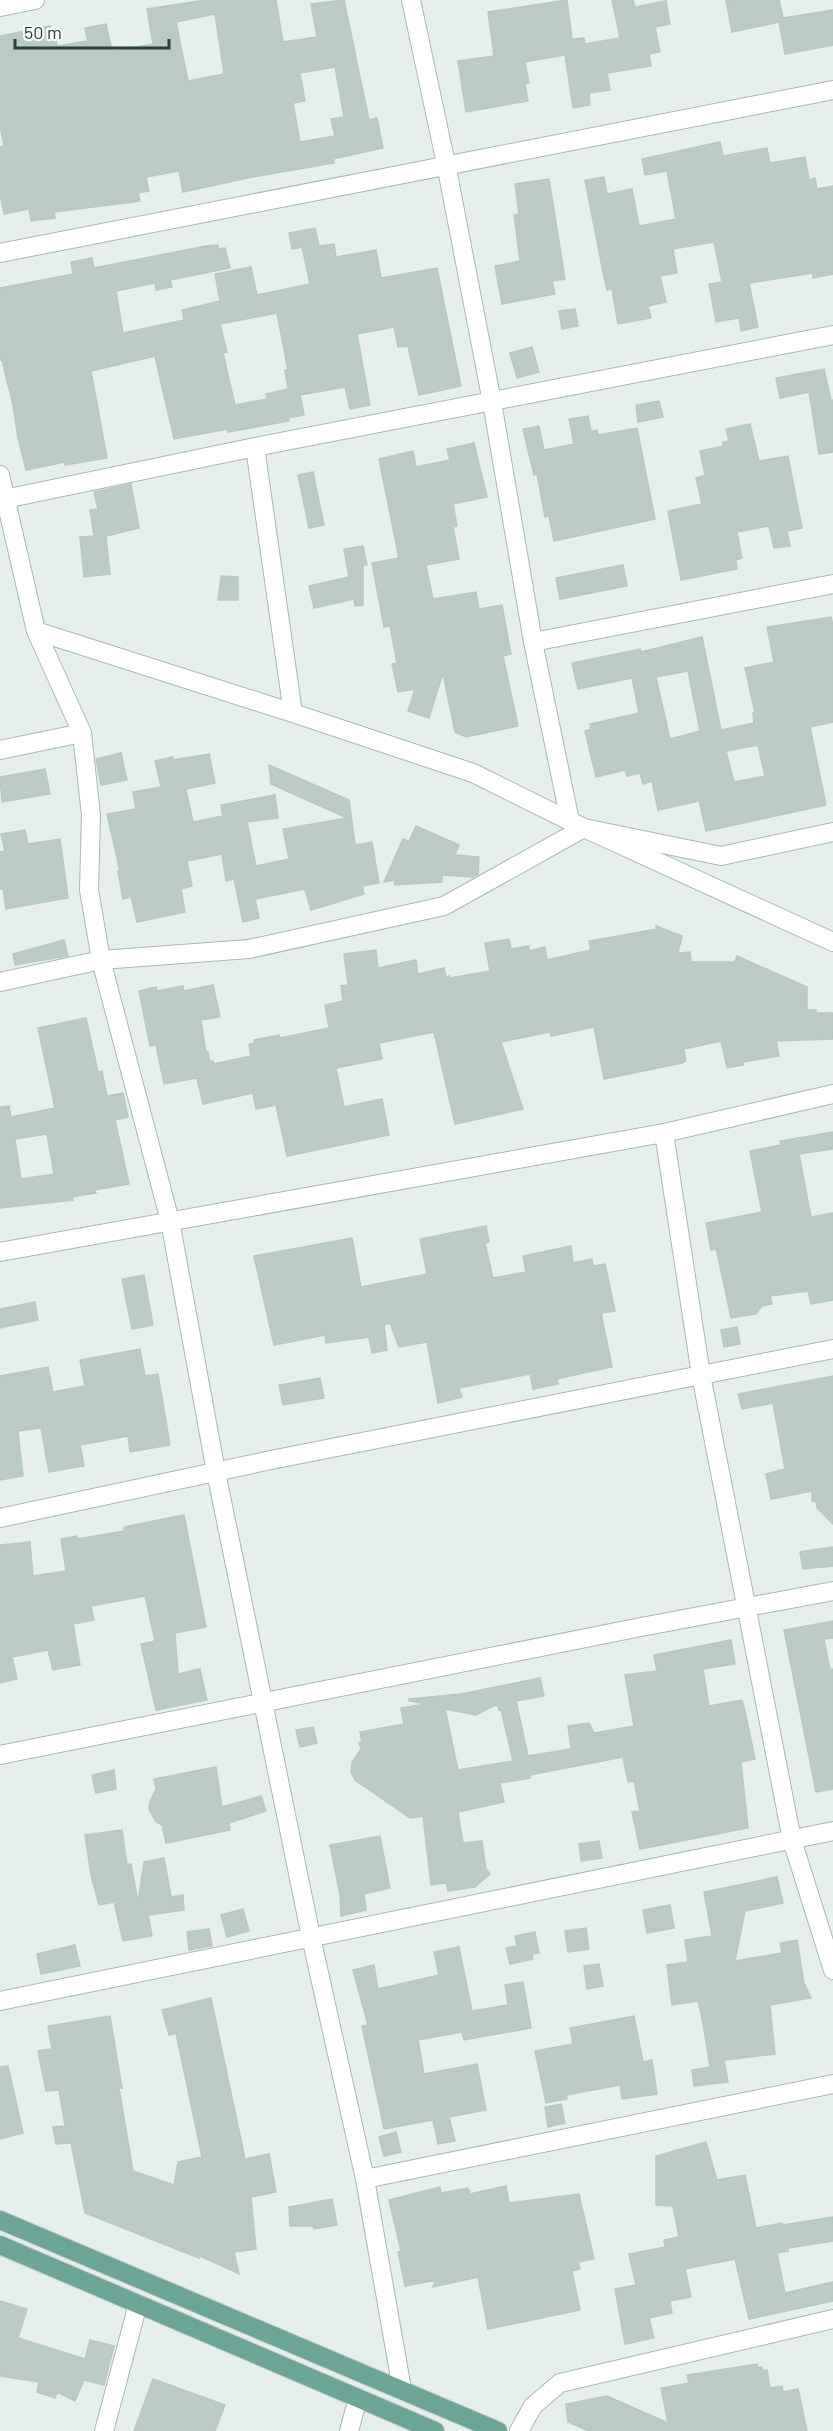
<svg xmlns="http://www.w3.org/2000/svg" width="833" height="2431" viewBox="0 0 833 2431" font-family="Barlow,sans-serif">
<rect width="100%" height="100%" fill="#e6efeb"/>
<path fill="#bbcac4" stroke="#b8c9c2" stroke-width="1.5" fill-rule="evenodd" d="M206,0H276L283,42L317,37L311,4L344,0L369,120L377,118L383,148L333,159L334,163L252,177L183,192L179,171L146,177L149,191L138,193L140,201L54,212L55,218L31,221L29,209L4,214L0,193V147L4,146L0,126V36L50,26L53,39H56L57,46L88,41L85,28L106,24L112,51L153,44L147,9ZM215,14L224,74L188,81L176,22ZM335,67L344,117L331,119L335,136L300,142L293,103L305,101L300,73Z
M567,0L572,39L584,38L585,44L620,38L612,0H633L635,7L666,1L670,24L655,27L660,52L649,54L651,66L607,73L610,90L589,93L590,105L573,108L565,55L530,61L525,62L529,83H525L528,101L466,112L458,61L494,56L488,12Z
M726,0H779L783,18L833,10V45L785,54L779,22L732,32Z
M720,142L723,156L767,148L770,163L805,157L809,180L815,178L817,189L833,186V274L813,278V273L749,283L758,327L741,331L739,318L716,322L709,284L722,282L714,242L673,249L677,273L660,276L666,302L648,306L651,318L618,324L612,289L607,290L603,272L585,180L604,177L607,194L632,189L639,226L676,219L667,171L645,175L642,159Z
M549,179L565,279L552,281L555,294L502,304L495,266L520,261L514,215L519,214L515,184Z
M315,228L319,246L334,244L336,257L376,250L381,278L437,268L461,386L419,395L408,346L398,347L394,327L357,334L370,405L350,409L345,387L300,395L304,415L288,418L289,421L228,432V429L174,439L155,356L91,371L107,458L65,465V462L26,470L18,438L13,405L2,360H0V288L73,274L71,262L92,258L94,268L206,246L218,245V249L225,248L230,268L170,280L172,287L156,290L155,283L116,291L123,333L184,320L182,310L220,301L215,274L251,267L257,295L310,284L302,247L292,249L289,233ZM277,313L288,370H285L288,389L266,394L267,399L235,405L223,353L227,352L220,324Z
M575,309L578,326L562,329L559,311Z
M532,347L539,372L517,378L510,353Z
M824,369L831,400H833V452L819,454L809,392L780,398L776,378Z
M659,401L663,417L638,422L636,405Z
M588,416L591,431L597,430L598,435L637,428L655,519L554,541L549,516L545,517L537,474L534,475L523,429L539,426L544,450L574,444L569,419Z
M750,424L759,461L788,456L802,528L787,531L790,546L774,548L769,526L737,532L742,558L736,560L737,569L681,580L668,511L702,504L696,478L705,475L700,451L723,446V442L729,441L726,429Z
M474,443L487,497L453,504L457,526L453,527L459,559L426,565L433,599L476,592L479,609L502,605L511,654L503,656L518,726L466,737L455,732L443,673L429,718L408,711L415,689L398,692L392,664L397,663L390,626L384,627L372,563L399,558L379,459L413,451L416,467L450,460L447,449Z
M313,472L324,525L309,528L298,475Z
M131,484L139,528L106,536L110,574L84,577L80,537L94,536L90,510L98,509L94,492Z
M363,546L367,565H363V605L355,606L354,599L314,608L309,586L349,577L344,549Z
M623,565L627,586L560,599L556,578Z
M221,576L238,577V600H218Z
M831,617L833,626V722L810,727L826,805L706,831L699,801L658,810L652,781L643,784L640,773L627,776L625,770L596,777L585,731L591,729L590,724L639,713L632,678L578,689L572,663L640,649L641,652L702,637L721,730L754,723L753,713H755L745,668L774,662L767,627ZM688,671L700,731L670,739L656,677ZM758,745L765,776L734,782L726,751Z
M121,753L127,780L101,785L96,759Z
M209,754L215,783L186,789L193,822L223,816L221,805L275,795L278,818L247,822L256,866L289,859L283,829L347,818L271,784L269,765L349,800L355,845L372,842L379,883L362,886L364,894L311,910L305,889L255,899L259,918L243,922L234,879L226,881L222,854L187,861L192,886L181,889L185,912L137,922L131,897L123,899L118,871H120L107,814L136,809L133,792L161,787L155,761L173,757V760Z
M45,769L50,794L2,802L0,777Z
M416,826L459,845L455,855L479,857L478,874L472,877L442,875V882L395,885L394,880L384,882L403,839L409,841Z
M25,830L28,844L60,839L68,898L6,909L3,889H0V852L5,851L1,834Z
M656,926L682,936L678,953L690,952L691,962H735L737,956L807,987V1010H816V1013H833V1039L776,1041L779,1056L743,1062V1065L727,1068L721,1041L684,1049L686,1061L682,1063L604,1079L594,1027L551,1036L550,1032L501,1042L523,1109L455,1124L434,1032L379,1043L382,1059L336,1068L344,1107L382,1099L389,1135L287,1156L276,1105L256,1109L253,1093L203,1104L197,1078L164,1084L156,1045L150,1046L139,991L156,987L157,991L183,986L184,991L213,985L220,1017L201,1020L206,1052H208L210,1062L213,1061L214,1064L251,1056L249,1044L255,1043L254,1040L279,1035L280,1038L329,1028L325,1005L343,1001L341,986L348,985L344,954L376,950L378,968L416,960L418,974L444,968L446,977L449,976L450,978L490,971L485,943L509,939L511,949L529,946V951L545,947L547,960L591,950L589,941L657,929Z
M64,940L68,956L15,965L13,954Z
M86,1018L98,1072L102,1071L107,1096L123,1093L128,1117L115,1120L129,1184L95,1190L96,1193L72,1197L73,1200L0,1208V1107L9,1106L11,1117L55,1108L38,1028ZM47,1134L54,1174L21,1179L15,1139Z
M833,1132V1149L799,1154L811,1217L833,1213V1300L811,1304L808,1291L770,1296L772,1304L762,1306L756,1314L731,1318L719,1261L716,1249L711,1250L706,1223L762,1212L750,1151L781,1145L780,1141Z
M486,1226L489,1242L485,1243L493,1278L526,1272L523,1256L571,1246L573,1263L592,1259L593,1266L605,1264L615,1311L601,1313L612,1367L574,1375L557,1379L558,1384L533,1389L530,1374L459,1388L462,1397L438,1403L427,1342L399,1347L390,1323L384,1325L387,1350L372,1353L369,1337L326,1343L325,1335L274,1345L254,1256L352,1238L361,1287L427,1274L420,1239Z
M144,1275L153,1325L132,1329L122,1279Z
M35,1302L38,1320L0,1328V1309Z
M737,1327L740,1344L724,1347L721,1330Z
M140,1349L145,1376L158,1374L170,1445L130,1452L128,1436L80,1445L84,1466L49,1472L41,1428L18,1431L23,1476L0,1480V1376L48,1367L53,1392L85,1386L80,1360Z
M833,1376V1524L817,1508L816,1501H812V1491L771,1499L766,1474L785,1469L773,1403L742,1409L738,1394Z
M320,1378L324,1398L283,1405L279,1385Z
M184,1515L206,1627L175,1633L178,1674L200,1669L207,1700L156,1710L141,1644L155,1641L145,1596L91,1606L94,1620L73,1624L80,1665L53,1670L48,1650L12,1657L17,1679L0,1683V1545L30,1542L33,1576L66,1571L61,1539L77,1536L78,1539L124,1531V1527Z
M833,1547V1566L803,1569L800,1552Z
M833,1621V1638L824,1639L830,1670L833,1669V1789L816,1792L784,1630Z
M731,1640L735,1664L703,1669L709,1706L742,1700L745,1711L755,1759L741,1762L748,1828L640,1849L632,1812L640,1811L634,1781L628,1782L623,1757L530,1775V1778L500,1783L504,1802L458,1812L463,1843L482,1841L486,1869L490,1874L475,1887L448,1891L446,1883L431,1885L423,1816L410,1818L355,1780L351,1772L352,1762L361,1749L359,1743L362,1742L360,1732L404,1724L401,1708L425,1704L409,1701V1699L461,1694L540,1678L544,1696L516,1701L528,1756L571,1749L568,1726L589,1723L594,1733L634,1726L625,1675L657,1671L654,1655ZM497,1704L499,1710L501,1709L513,1761L458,1770L445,1709L476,1715Z
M313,1727L317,1743L300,1747L296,1730Z
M216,1767L222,1807L261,1796L266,1811L229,1823L230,1830L166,1843L162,1825L156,1822L149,1809L150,1802L156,1789L154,1779Z
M114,1770L116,1789L96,1793L92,1775Z
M122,1830L127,1865L131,1864L138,1902L144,1862L164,1858L171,1897L183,1895L184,1910L148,1915L152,1936L123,1941L114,1902L99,1905L91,1875L85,1835Z
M380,1836L390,1888L364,1894L366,1910L341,1916L340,1895L330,1845Z
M599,1841L602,1858L581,1861L579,1844Z
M777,1877L783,1903L745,1911L735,1961L782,1953L780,1943L797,1940L804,1983L811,1998L770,2005L775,2054L724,2060L728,2082L694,2086L692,2070L710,2067L703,2023L698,2001L672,2005L667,1965L688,1962L685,1940L712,1936L704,1892Z
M670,1905L674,1928L647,1933L643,1910Z
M243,1909L249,1931L227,1937L221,1915Z
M586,1928L589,1949L568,1952L565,1931Z
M209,1929L212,1946L189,1950L187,1932Z
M535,1932L539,1953L532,1954L533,1959L510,1964L506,1948L517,1946L515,1936Z
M75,1945L80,1966L41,1974L37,1954Z
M459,1947L472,2011L508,2005L505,1985L523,1982L531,2028L464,2040L462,2032L418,2040L424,2074L477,2064L486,2110L449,2117L455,2141L438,2144L433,2120L384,2129L362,2026L368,2025L353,1970L374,1965L378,1989L439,1975L434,1952Z
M599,1964L603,1986L587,1989L584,1966Z
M211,1998L245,2159L269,2154L276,2192L251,2197L256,2249L234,2252L239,2274L200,2256L199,2258L85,2213L71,2143L56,2144L53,2127L65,2126L59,2090L46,2091L38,2051L52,2049L48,2026L110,2016L122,2088H119L133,2171L174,2185L178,2162L202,2157L176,2033L169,2035L162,2010Z
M634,2016L643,2062L652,2060L657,2094L622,2099L620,2085L566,2095L567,2099L546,2103L535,2051L573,2044L570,2028Z
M8,2066L23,2133L0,2139V2067Z
M561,2104L565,2123L548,2127L545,2107Z
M396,2132L401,2152L384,2156L379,2137Z
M706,2142L717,2180L745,2175L756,2228L782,2223L783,2225L833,2217V2241L788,2248V2251L777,2253L785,2293L833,2282V2301L749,2319L735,2259L685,2269L691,2297L670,2301L672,2313L649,2318L654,2338L625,2344L615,2289L636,2285L629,2254L665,2247L664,2240L679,2237L673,2206L656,2205V2156Z
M506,2186L509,2203L579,2194L594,2259L578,2262L580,2269L572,2271L580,2310L488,2329L478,2277L433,2287L436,2280L405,2286L398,2252L401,2251L389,2200L440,2187L441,2193L468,2188L470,2194Z
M332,2199L337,2225L314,2229L313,2226H290L289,2207Z
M0,2301L27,2309L18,2338L85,2359L90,2340L114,2346L104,2385L84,2380L75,2401L57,2392L55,2398L37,2392L39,2382L0,2376Z
M757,2364L758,2368L762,2367L763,2371L767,2370L770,2388L782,2386L783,2392L798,2389L807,2431H589L568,2422L566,2404L607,2396L668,2423L661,2388L689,2383L687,2375Z
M153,2379L225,2405L215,2431H134Z"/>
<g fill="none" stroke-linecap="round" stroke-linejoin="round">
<g stroke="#a8b8b2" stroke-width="20">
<path id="minor" d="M411,0L446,164L492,402L533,642L570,821
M0,7L35,0
M0,253L833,90
M255,447L293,713
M0,475L36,631L82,733L91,815L89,890L101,960L170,1221L216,1472L311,1937L365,2179L402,2389
M0,500L255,447L833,335
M36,631L293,713L473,773L584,828L833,942
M533,642L833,584
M0,750L82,733
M0,982L101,960L249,949L444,906L584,828L721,856L833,832
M664,1133L701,1375L792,1840L833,1970
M0,1252L664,1133L833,1094
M0,1518L271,1460L833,1349
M0,1755L641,1627L833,1591
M0,2001L833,1831
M365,2179L833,2084
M104,2431L138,2304
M349,2431L358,2398
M519,2431L533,2406L560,2383L833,2319"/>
</g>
<g stroke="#c2cac8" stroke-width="20">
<path id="major" d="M0,2220L498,2431
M0,2245L435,2431"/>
</g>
<use href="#minor" stroke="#fff" stroke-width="18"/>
<use href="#major" stroke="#6aa596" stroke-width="18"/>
</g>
<path d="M15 39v9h154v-9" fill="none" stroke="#24423a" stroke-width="3"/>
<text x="24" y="39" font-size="18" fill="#24423a" stroke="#f7fbf9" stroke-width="4.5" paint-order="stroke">50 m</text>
</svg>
